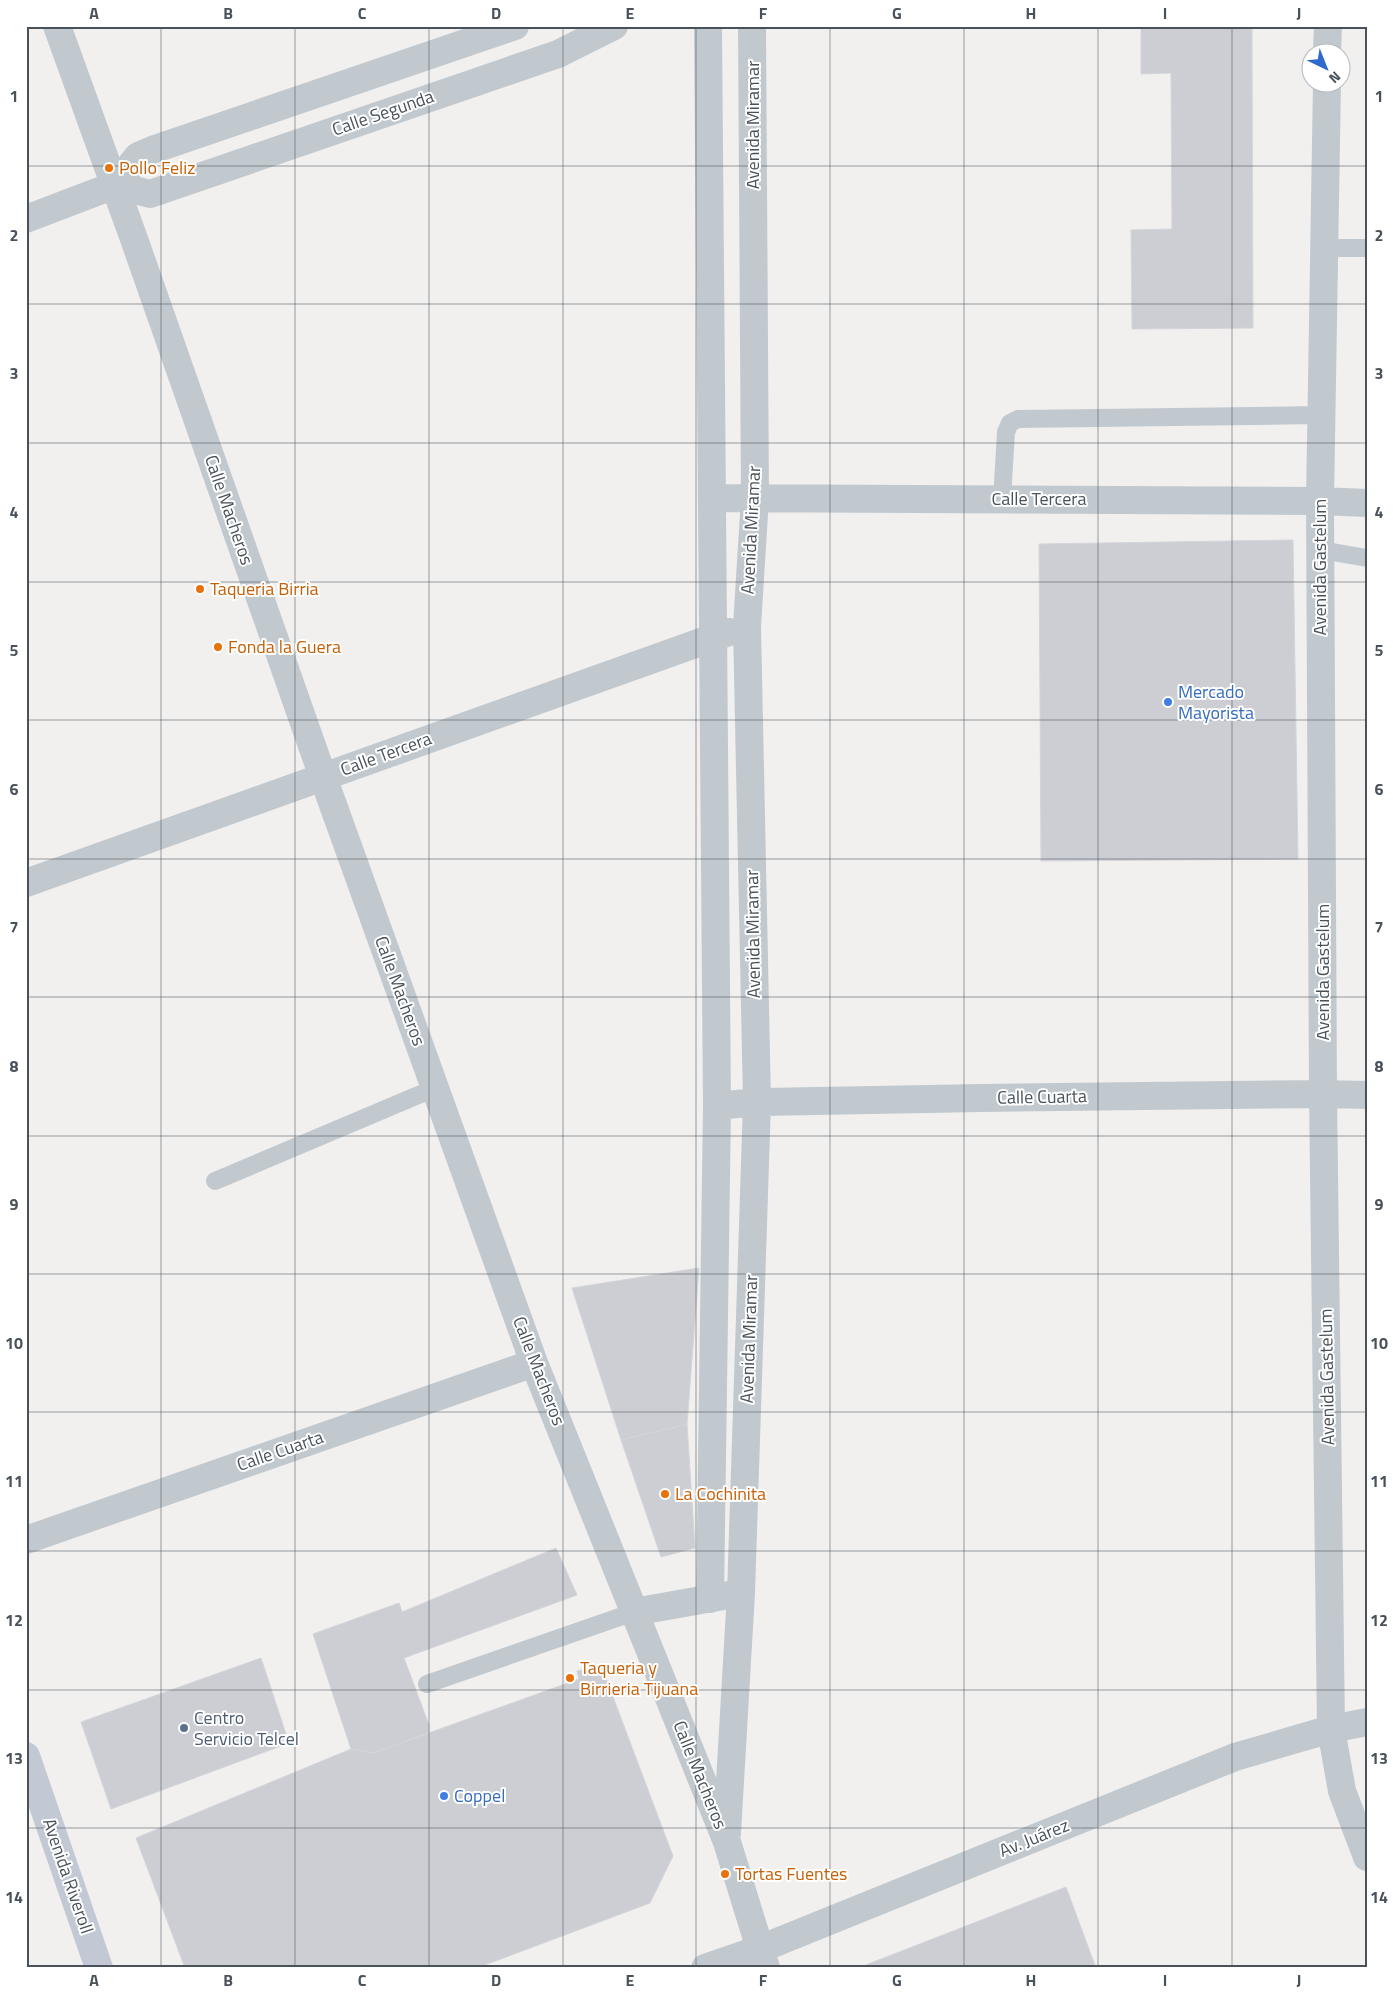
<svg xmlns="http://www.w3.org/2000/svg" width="1393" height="1994" viewBox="0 0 1393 1994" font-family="'Titillium Web',sans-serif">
<rect width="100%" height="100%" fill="#f1f0ef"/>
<path fill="#cdced3" stroke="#d4d5da" d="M1141,26H1252L1253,328L1132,329L1131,230L1172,229L1171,73L1141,74Z
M1293,540L1298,859L1041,861L1039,544Z
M699,1268L687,1424L621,1440L572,1288Z
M687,1424L695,1548L661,1557L621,1440Z
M556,1548L577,1595L404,1658L429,1725V1733L373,1753L351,1749L313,1634L399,1603L402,1612Z
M261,1658L286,1734L281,1746L111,1809L81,1722Z
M601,1665L673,1856L650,1903L477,1968H185L136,1838L351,1749L373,1753L579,1679L577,1671Z
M1066,1887L1096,1968H858Z"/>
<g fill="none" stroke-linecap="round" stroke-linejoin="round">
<path stroke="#c1c9cf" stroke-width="18" d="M1324,248H1367
M1002,499L1006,432L1010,423L1018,419L1321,415
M1321,550L1367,558
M215,1181L435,1088
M427,1684L634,1612"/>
<path stroke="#c1c9cf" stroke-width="28" d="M57,26L134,239L323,777L534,1363L727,1842L766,1968
M708,26L717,1106L710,1599
M1327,52L1328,26
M1327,82L1320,501L1323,1094L1331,1729L1342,1791L1367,1857
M115,185L150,194L558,54L614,26
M26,219L115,185L138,156L152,150L515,26
M712,498L1320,501L1367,503
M26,883L729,632
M717,1106L757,1102L982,1098L1323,1094L1367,1095
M26,1540L534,1363
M634,1612L729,1595
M727,1833L741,1593L757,1102L747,626L755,498L752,26"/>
<path stroke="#c1c9cf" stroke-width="28" d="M705,1968L760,1949L1235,1757L1331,1729L1367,1722"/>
<path stroke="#c2c9d4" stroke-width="28" d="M26,1756L99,1968"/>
</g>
<path fill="none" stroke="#49515a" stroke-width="1" stroke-opacity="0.55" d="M161,26V1968M295,26V1968M429,26V1968M563,26V1968M696,26V1968M830,26V1968M964,26V1968M1098,26V1968M1232,26V1968M26,166H1367M26,304H1367M26,443H1367M26,582H1367M26,720H1367M26,859H1367M26,997H1367M26,1136H1367M26,1274H1367M26,1412H1367M26,1551H1367M26,1690H1367M26,1828H1367"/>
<g fill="#e8710a" stroke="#fff" stroke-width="2">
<circle cx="109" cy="168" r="5"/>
<circle cx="200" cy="589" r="5"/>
<circle cx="218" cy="647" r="5"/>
<circle cx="665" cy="1494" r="5"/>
<circle cx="570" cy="1678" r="5"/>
<circle cx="725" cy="1874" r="5"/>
</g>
<g fill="#3f7fe0" stroke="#fff" stroke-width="2">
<circle cx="1168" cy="702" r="5"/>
<circle cx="444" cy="1796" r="5"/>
</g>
<circle fill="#5c6f8a" stroke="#fff" stroke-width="2" cx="184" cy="1728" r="5"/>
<g text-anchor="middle" stroke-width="4" stroke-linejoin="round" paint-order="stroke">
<g font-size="18" fill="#49515a" stroke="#fff">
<text transform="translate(383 113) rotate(-19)" y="6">Calle Segunda</text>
<text transform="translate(753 125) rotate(-90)" y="6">Avenida Miramar</text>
<text x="1039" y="505">Calle Tercera</text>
<text transform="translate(229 510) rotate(71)" y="6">Calle Macheros</text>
<text transform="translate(751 530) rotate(-87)" y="6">Avenida Miramar</text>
<text transform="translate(1320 567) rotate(-90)" y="6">Avenida Gastelum</text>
<text transform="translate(386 754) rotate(-20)" y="6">Calle Tercera</text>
<text transform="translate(753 934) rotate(-91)" y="6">Avenida Miramar</text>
<text transform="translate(1323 972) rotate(-90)" y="6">Avenida Gastelum</text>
<text transform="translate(400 991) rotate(70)" y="6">Calle Macheros</text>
<text transform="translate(1042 1097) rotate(-1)" y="6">Calle Cuarta</text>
<text transform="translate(749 1339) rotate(-88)" y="6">Avenida Miramar</text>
<text transform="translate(539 1371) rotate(69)" y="6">Calle Macheros</text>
<text transform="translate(1327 1377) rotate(-91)" y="6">Avenida Gastelum</text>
<text transform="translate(280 1451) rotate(-19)" y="6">Calle Cuarta</text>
<text transform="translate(700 1775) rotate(68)" y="6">Calle Macheros</text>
<text transform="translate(1034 1838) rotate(-22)" y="6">Av. Juárez</text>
<text transform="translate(68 1876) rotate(71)" y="6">Avenida Riveroll</text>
</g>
<g font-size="18" fill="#c56008" stroke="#fff" text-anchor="start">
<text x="119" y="174">Pollo Feliz</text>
<text x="210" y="595">Taqueria Birria</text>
<text x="228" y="653">Fonda la Guera</text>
<text x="675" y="1500">La Cochinita</text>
<text x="580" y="1674">Taqueria y<tspan x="580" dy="21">Birrieria Tijuana</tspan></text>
<text x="735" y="1880">Tortas Fuentes</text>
</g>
<g font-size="18" fill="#366cbe" stroke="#fff" text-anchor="start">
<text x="1178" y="698">Mercado<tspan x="1178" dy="21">Mayorista</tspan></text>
<text x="454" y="1802">Coppel</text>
</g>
<g font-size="18" fill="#4e5e75" stroke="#fff" text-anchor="start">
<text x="194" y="1724">Centro<tspan x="194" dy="21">Servicio Telcel</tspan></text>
</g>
</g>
<rect width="1393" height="1994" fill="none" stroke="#ffffff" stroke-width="55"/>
<g transform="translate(1326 68) rotate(137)"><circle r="24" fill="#ffffff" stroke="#b6b9bd"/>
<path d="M0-4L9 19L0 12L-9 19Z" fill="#2e69cd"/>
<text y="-8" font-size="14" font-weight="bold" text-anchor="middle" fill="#49515a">N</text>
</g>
<rect x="28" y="28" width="1338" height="1938" fill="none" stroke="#49515a" stroke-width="2"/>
<g font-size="16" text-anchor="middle" font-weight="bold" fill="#49515a">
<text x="94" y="19">A</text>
<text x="228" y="19">B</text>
<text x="362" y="19">C</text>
<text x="496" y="19">D</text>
<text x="630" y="19">E</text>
<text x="763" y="19">F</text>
<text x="897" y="19">G</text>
<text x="1031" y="19">H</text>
<text x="1165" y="19">I</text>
<text x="1299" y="19">J</text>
<text x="14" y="102">1</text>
<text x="1379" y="102">1</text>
<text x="14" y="241">2</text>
<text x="1379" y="241">2</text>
<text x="14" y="379">3</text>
<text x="1379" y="379">3</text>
<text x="14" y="518">4</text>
<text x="1379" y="518">4</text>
<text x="14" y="656">5</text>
<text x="1379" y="656">5</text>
<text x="14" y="795">6</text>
<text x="1379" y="795">6</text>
<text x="14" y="933">7</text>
<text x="1379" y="933">7</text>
<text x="14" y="1072">8</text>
<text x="1379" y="1072">8</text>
<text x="14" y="1210">9</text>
<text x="1379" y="1210">9</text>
<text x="14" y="1349">10</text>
<text x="1379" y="1349">10</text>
<text x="14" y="1487">11</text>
<text x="1379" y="1487">11</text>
<text x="14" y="1626">12</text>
<text x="1379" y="1626">12</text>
<text x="14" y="1764">13</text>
<text x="1379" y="1764">13</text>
<text x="14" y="1903">14</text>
<text x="1379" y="1903">14</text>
<text x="94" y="1986">A</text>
<text x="228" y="1986">B</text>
<text x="362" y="1986">C</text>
<text x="496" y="1986">D</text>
<text x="630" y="1986">E</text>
<text x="763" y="1986">F</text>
<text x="897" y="1986">G</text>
<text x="1031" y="1986">H</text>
<text x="1165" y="1986">I</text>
<text x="1299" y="1986">J</text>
</g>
</svg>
